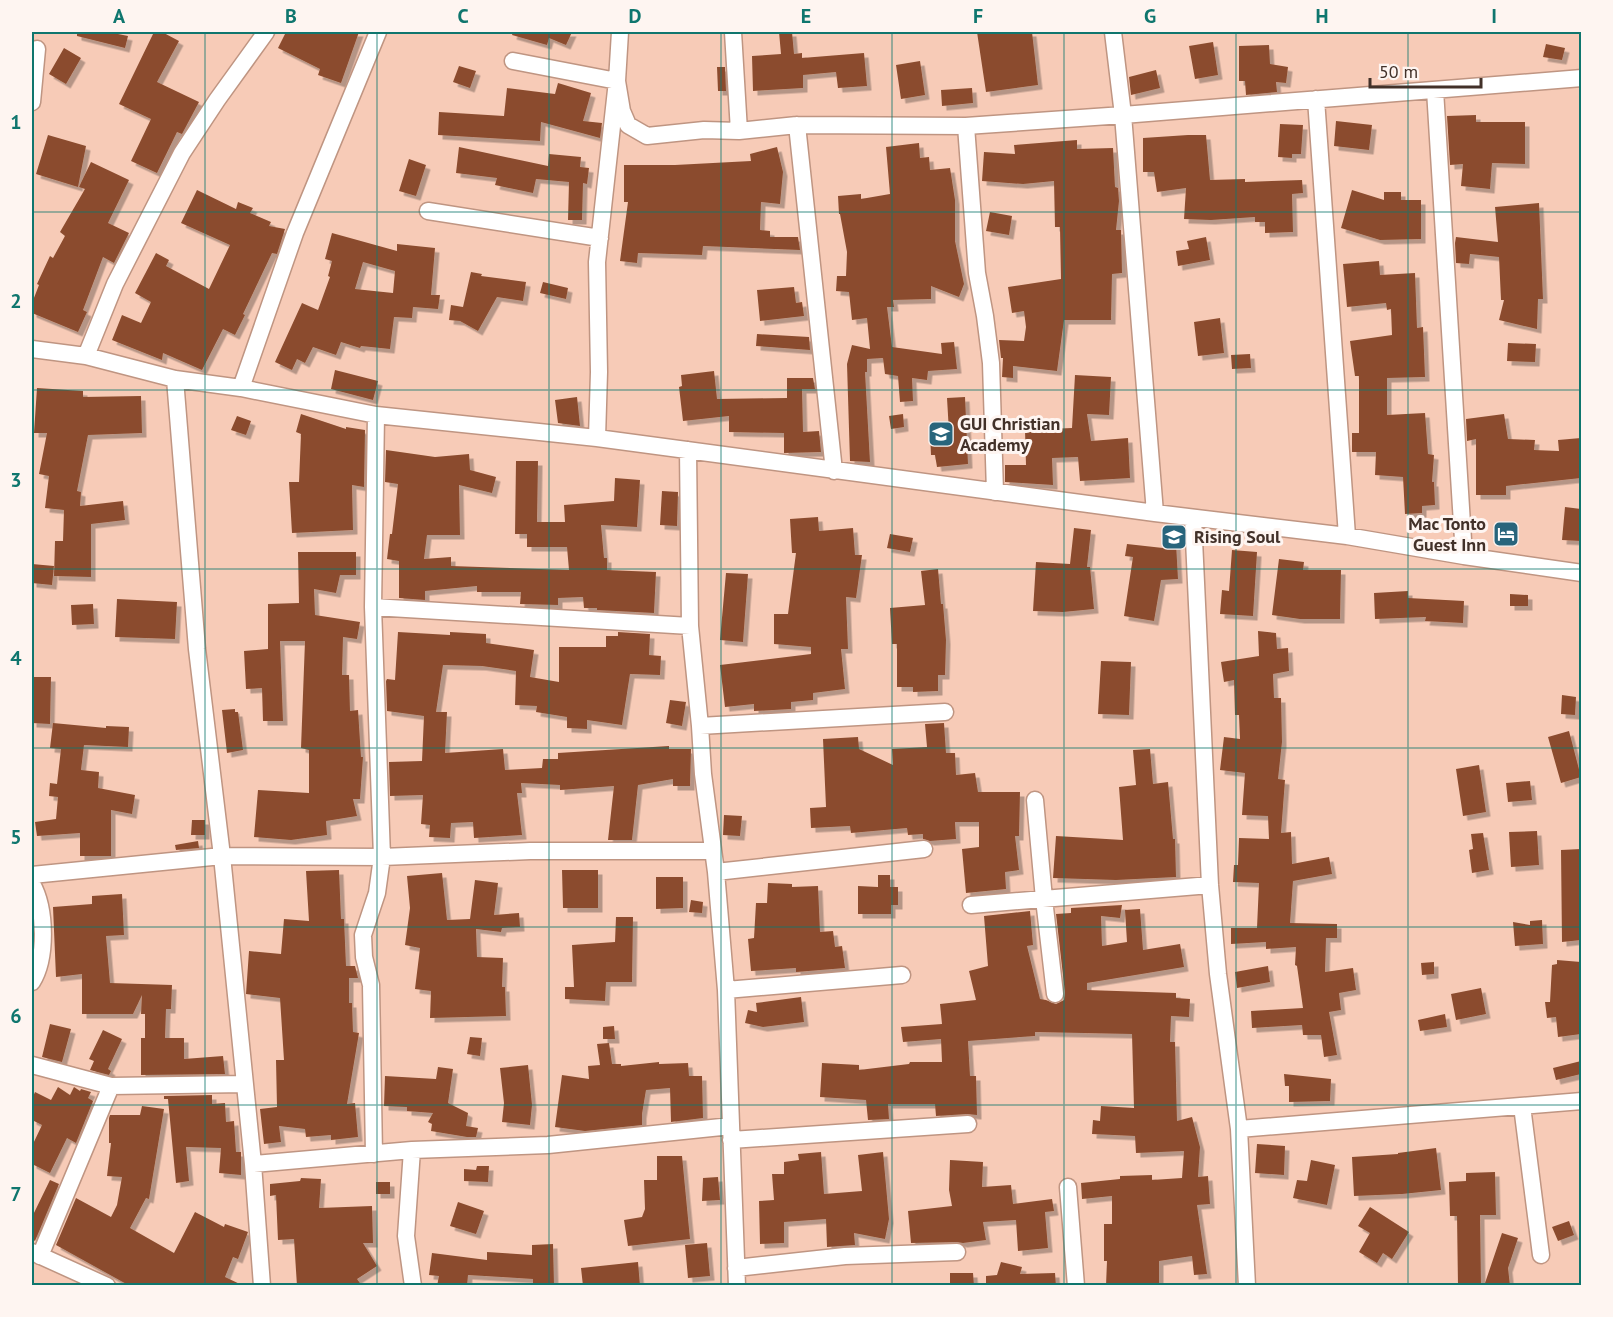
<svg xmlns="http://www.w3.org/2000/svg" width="1613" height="1317" viewBox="0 0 1613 1317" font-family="'PT Sans',sans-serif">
<defs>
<filter id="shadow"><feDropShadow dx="4.5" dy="4.5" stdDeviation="0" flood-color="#0004"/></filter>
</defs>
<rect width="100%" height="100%" fill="#f7cbb7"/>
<path fill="#8b4c2e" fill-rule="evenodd" filter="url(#shadow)" d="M77,32H108L128,36L125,48L77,36Z
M154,32H162L179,41L157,82L199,102L182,134L177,132L157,173L131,161L151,119L119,104Z
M286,32H359L341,83L318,75L320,69L278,48Z
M513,32H572L566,45L549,38L547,45L512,35Z
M779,32H792L794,54L802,53V58L864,53L867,86L838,88L836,72L803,75V88L753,91L752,56L781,54Z
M977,32H1032L1038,85L986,92Z
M1213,42L1218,75L1195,79L1189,46Z
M1546,44L1565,48L1562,60L1543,57Z
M1269,45L1270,64L1288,67L1286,83L1276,82L1277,92L1246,95L1245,81H1239V46Z
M64,48L81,58L66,84L49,74Z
M920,61L925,95L901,99L896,65Z
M459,66L476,71L470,88L453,82Z
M717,67H725L726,91H718Z
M1156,70L1160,88L1131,95L1129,77Z
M558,83L591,93L583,121L602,123L600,138L541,122L540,141L438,135L439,112L504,116L507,88L555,94Z
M972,88L973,103L942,106L941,90Z
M1476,115V122H1525V164L1492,163L1490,189L1461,186L1463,164L1450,165L1447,116Z
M1336,121L1372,125L1369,150L1334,146Z
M1280,124L1303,125L1301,154H1292V158L1278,157Z
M48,135L86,146L78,187L36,174Z
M1188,135H1206L1210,180L1245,179V182L1302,180L1303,193L1292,194L1293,232L1265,233V222H1255V217L1211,220L1184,219L1186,188L1157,192L1154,172H1143V138Z
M1077,140V149L1113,148L1115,187L1118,188L1119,201L1116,230H1121L1122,273L1112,274L1111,320H1064L1057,371L1013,366V378L1002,377L1003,358H1001L999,340L1024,341L1026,327L1024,311L1012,313L1008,287L1061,279L1060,227H1055L1054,181L1023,184L982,181L984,152L1015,154L1014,145Z
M919,143L920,158L929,157L930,170L950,168L955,200V241L964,284L959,297L931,286V299L893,300L894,307H887L892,347L942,354L941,343L954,342L957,369L928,371L927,380L912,378L913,401L900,402L898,376L885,374L883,358L867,359V372H865L870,462L850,461L847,364L852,345L870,349L867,318L852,320L849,292L836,291L837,276H846L847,252L840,214H839L838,196L861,194V199L890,194L886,147Z
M459,147L548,166L549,154L581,157L580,167L589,168L587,184L583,183L582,220H568L569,182L536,179L533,193L495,185L497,178L456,173Z
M777,147L783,172L780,204L761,202L760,230L770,231V237H798L800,250L703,246L702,255L638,253L637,263L620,261L628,202H624V165H675L751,161L750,154Z
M409,159L426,165L416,196L399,191Z
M91,162L129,180L108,223L129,233L114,263L103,257L83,310L87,312L78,332L32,313V303L39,285L37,284L50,256L53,258L65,236L60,232L85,189L79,187Z
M197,190L236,209L238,202L253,208L250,213L271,222L269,226L285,229L277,254L272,253L243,314L245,315L235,335L223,329L202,370L163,353L162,360L112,340L122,315L141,323L151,302L135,293L156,253L169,260L166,266L209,289L230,245L181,223Z
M1352,190L1384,200V192H1401V200H1421V239L1380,240L1341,228Z
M1539,203L1543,299H1538L1537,329L1499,320L1504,300H1501L1499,257L1470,254L1469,264L1456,263L1455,243L1456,237L1498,242L1495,207Z
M990,212L1012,216L1009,235L986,231Z
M332,233L397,251V244L435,248L431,295H440L438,309L413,307L412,318L394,317L390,349L361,346L360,348L341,342L336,355L313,347L305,363L297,359L292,370L275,362L302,303L318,310L330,277L328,276L332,261L325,259ZM363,262L395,271L393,293L355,289Z
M1206,237L1210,260L1178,266L1176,251L1189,249L1187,241Z
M1379,261L1380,275L1415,273L1417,328L1423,327L1425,377L1387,378V415L1425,413L1428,454L1434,455L1432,482H1434L1435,505L1422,506V513L1405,514L1403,477L1375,475L1376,452H1352V433H1359V376H1355L1350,341L1392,335L1391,309L1387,310L1386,303L1347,307L1343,264Z
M471,272L482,274L481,276L526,282L523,301L497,297L478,331L460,321L449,320L451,305L463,307Z
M543,282L568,288L566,299L540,293Z
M794,287L796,303L802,302L804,316L760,321L757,290Z
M1220,318L1224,353L1198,356L1194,322Z
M757,334L809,337L810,350L756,346Z
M1508,343L1536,344L1535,362L1507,361Z
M1250,354L1251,368L1232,369L1231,355Z
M335,370L378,381L373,400L331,389Z
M714,371L717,399L787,398V378H813L815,389H802L803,432L819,431L821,452L784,453V433L729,432V416L683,421L679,387L682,386L681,375Z
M1075,375L1111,377L1109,415L1087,414L1091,441L1128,438L1130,478L1080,481L1078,457L1052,458L1053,485L1005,482V465H1026L1025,430L1072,428Z
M37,388L83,391V397L141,396L142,433L88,435L77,491L81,492L80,506L123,501L125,520L91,524V577L54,576L55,541H63L64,510L45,508L49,476L39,474L47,433H34Z
M577,397L580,426L558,423L555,400Z
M965,397L968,464L937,467L935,455H931L930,433L949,432L947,398Z
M301,414L346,429V427L365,430L364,487L352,485L353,530L292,533L289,482H299L301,434L296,432Z
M903,414L904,427L891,429L889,416Z
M1504,414L1508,439L1535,440L1534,450L1559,451L1558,440L1581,438V478L1506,486V495H1476V439L1467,441L1466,419Z
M237,416L251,421L246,435L231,430Z
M386,450L435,457L469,454L470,470L496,477L492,493L459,485L460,535H427L424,559L451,557V566L569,570L567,547H527V534H515L516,461H538L537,522H565L564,505L614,501L615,478L640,480L637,527L601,525L604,558H607V570L656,572L654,613L597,610V608H584L583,597L558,598V605L520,604L521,592H477V586L425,591V600L399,598V561L387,559L390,534H392L398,484L385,482Z
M662,491L678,492L677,526L660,525Z
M1565,507L1581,509V541L1562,540Z
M818,517L819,531L853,528L855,555H862L856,598L846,597L848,649H841L845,689L813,693V700L791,702V709L754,711V704L725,707L720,665L811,654V647L774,644V614H788L796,553H792L790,519Z
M1074,528L1091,530L1087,567H1090L1094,609L1063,612L1033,611L1036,562L1070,564Z
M890,534L913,538L910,552L887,548Z
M1176,543L1178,579L1161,580L1154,621L1124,616L1133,557L1125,556L1127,544L1163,548L1162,544Z
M1232,550L1257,552L1253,616L1220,614L1222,590L1229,591Z
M298,552H356V575H340L336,593L314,589L315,615L360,622L357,639L343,637L342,675H349L350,711L358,710L361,757H363L360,799H353L357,816L326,821L327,835L291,840L254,837L258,790L309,793V750L301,748L305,641H280L283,721H263L262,688L246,689L244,651L268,649V604L299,603Z
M1279,559L1304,562L1303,570H1341L1340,619H1300L1272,615Z
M32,564L54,566L52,585L32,583Z
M938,569L941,604H943L946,640L945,675H938V691L913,692V687H897V644H892L890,608L925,605L921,571Z
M726,573L748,574L743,642L720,640Z
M1408,591V598L1464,601L1463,623L1425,621L1426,617L1375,619L1374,593Z
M1510,594L1528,595V606H1510Z
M117,599L177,602L175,639L115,637Z
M93,604L94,624L72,625L71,605Z
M1258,631L1276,633L1277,649L1288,648L1289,671L1273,674L1274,698H1281L1282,742L1278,779L1285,780L1281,833L1291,832L1292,864L1329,857L1332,874L1293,881L1290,923L1337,924V938H1326L1325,972L1353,968L1356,990L1339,993L1341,1010L1329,1012L1337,1055L1324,1057L1321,1035H1303L1302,1025L1252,1028L1251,1011L1303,1008L1297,966L1295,965L1296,947L1266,949V942L1231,944V928H1257L1259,883L1233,882L1234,865H1238L1239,838L1269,839L1268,816L1242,815L1245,773L1220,770L1224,737L1240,739L1239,715H1235L1234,680L1224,682L1221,662L1259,656Z
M398,632L450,635V632L486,634V643L534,650L530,677L559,682V647H606V636H618V632L650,634L649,655L661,656L660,675L630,674L622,725L587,720V729L567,728V717L536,712L537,706L515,705L516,671L482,666L443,665L436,712H447L445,753L503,749L505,770L542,768L543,759H558V753L669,746V749H691L690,786H673V779L638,785L632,840H608L614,786L560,790V785L521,783L522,793H517L522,835L474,838L473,822L451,823L450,838L429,837L430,825L421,824L423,795L390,796L389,762L422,761L424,716L387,711L386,681L387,679L395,680Z
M1101,661L1131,662L1129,715L1098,714Z
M32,677H51L50,724L32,723Z
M1562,695L1576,697L1575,715L1561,714Z
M670,700L686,702L682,726L666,723Z
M235,709V712H238L243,750L227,753L222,710Z
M53,723L106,728V726L129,727L128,747L84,745L81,770L99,772L98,788L135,795L132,814L111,810V856H80V833L37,836L35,822L56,819L58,797L49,796L50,783L57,784L61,749L50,748Z
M944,723L946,753H955L956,775L975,773L978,792H1020L1019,836H1015L1019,870L1005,872L1006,889L966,893L962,849L979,847V822H955L956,839L930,841L923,839V834L908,835L907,828L851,833L850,826L811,828L810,808L826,807L823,739L858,737L859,749L893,765L892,749L927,747L925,724Z
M1569,731L1581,777L1561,783L1548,737Z
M1150,749L1153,784L1168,782L1173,839H1175L1176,877L1116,880L1053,878L1056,836L1123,840L1119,787L1136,785L1133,750Z
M1479,765L1486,812L1463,816L1456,769Z
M1530,781L1532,800L1508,802L1506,783Z
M724,815L742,816L740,836L723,835Z
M192,820H205V835H191Z
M1537,831L1539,865L1511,867L1509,832Z
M1483,833L1489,870L1472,873L1469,850L1473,849L1471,834Z
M198,841L199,848L176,850L175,845Z
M1581,849V894H1579L1581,940L1562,942L1561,850Z
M339,870L341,919H344L346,966H355L358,978H349V1003H352L353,1032L359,1033L347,1104L355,1103L358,1137L331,1140V1135L306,1137L305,1129L279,1126L281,1142L264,1144L260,1109L277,1107L276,1060H284L280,998L246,994L249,951L281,954L284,919L309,921L306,871Z
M562,870H598V908H563Z
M442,873L447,920L470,919L475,880L498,883L494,915L519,913L520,927L502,928L501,932L476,929L477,957L503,958L502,987H505L506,1016L430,1018L431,991L415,989L420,948L405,945L410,908L407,876Z
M878,875H890V887H898V905H891V914H858V886L878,887Z
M656,877H683V908L656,909Z
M768,883L792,884V887L818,886L820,932L833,931L835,947L842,946L845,968L796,972V968L751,971L748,939L754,938L756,903H767Z
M122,894L124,935L106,936L110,983L172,985L171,1009H166L165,1038H184V1059L223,1056L225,1074L141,1075V1038H145V1014H141L142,995L133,1014H82V974L56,977L53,907L92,904V896Z
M691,900L703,902L702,913L689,912Z
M1122,905L1120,918L1101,916L1102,946L1127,942L1125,910L1140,909L1143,950L1180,944L1184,967L1087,983V990L1176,993V998L1190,999L1189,1017L1171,1016L1170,1042H1175L1177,1121L1192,1117L1200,1147L1198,1177L1208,1176L1210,1204L1197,1205L1207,1274L1194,1275L1192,1256L1159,1261V1286H1106L1107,1261H1104V1224H1112V1196L1082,1199L1081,1183L1120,1179V1176L1152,1175V1180L1182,1178L1184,1151L1136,1153L1135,1136L1092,1134L1093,1120L1100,1121L1101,1106L1134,1108L1132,1034L1035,1032V1036L968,1041L970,1076H976L977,1115L967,1114L936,1116L935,1104H888L889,1119L868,1120L866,1100L820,1097L822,1063L859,1065V1070L909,1064L910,1062H942L941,1039L903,1042L901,1027L942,1024L940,1004L976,1000L969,971L988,966L984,916L1030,911L1033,945L1027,946L1040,999L1046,1000L1056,1004L1064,1000L1065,993L1056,914L1071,913V908Z
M616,917H633L632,982H606L605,1001L565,999V987H574L572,945L615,942Z
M1542,920L1543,944L1515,946L1513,922L1530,925V921Z
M1557,960L1581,962V1034L1558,1037L1556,1017L1547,1018L1545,1002H1550L1552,965L1557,964Z
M1434,962V974L1422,975L1421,963Z
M1268,966L1270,982L1237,988L1235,972Z
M1481,988L1486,1014L1456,1020L1451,994Z
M801,997L804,1022L763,1027L745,1023L748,1010L757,1012L756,1003Z
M1445,1014L1447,1027L1420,1031L1418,1020Z
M50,1024L71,1029L62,1062L42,1057Z
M614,1026L615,1039H603V1027Z
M103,1030L122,1039L108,1069L111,1071L109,1075L90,1070L94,1061L89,1059Z
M470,1037L482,1038L480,1056L467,1054Z
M609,1043L612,1064H621V1066L659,1062V1064L688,1063L689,1076H702L703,1118L671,1122L670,1088L646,1090L642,1114V1125L585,1131L555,1127L562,1075L589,1079L588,1066L600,1065L597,1044Z
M1581,1061V1074L1556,1080L1553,1068Z
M528,1065L532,1105L530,1125L502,1122L504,1103L500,1068Z
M438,1067L453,1069L448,1103L468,1113L466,1126L478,1128L476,1137H467L431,1131L432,1124L428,1122L433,1113L407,1111V1107L384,1106L385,1076L436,1079Z
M1284,1074L1331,1079L1330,1101L1289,1102V1086H1285Z
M58,1087L70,1095L74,1087L80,1091L81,1089L91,1092L88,1098L93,1101L76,1143L67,1138L50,1173L32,1164V1146L42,1125L32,1120V1099L35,1092L51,1100Z
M212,1095V1104L225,1103L226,1122L234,1121L236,1152H241V1175L219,1173L221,1148L186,1147L189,1181L176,1183L168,1099H164V1096Z
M142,1106L164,1109L149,1199L146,1198L130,1228L174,1253L195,1212L224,1227L225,1224L248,1232L238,1259L233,1257L225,1277L244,1286H130L56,1245L76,1198L111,1217L117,1205L122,1177L107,1176L111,1143H109V1118L110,1115H140Z
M1257,1144L1285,1146L1284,1175L1255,1173Z
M1436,1148L1441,1190L1402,1194L1354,1196L1352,1157L1398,1154V1153Z
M821,1152L824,1194L862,1191L858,1155L883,1152L889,1219L885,1239L854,1233L855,1245L827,1247L826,1219L784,1222V1243L760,1244L759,1201L774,1200L772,1174H784V1162L799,1160L798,1154Z
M657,1156H682L690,1239L628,1246L624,1220L642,1217L645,1209L644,1180H657Z
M950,1160L983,1162L982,1187L1011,1185L1013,1204L1052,1199L1054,1211L1045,1212L1048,1248L1018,1251L1016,1220L983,1222L986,1240L963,1243L957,1242L911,1243L908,1211L952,1206L949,1190Z
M1311,1160L1335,1165L1327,1205L1293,1198L1297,1180L1307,1181Z
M477,1166H489L488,1182L464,1181V1169L476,1170Z
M1495,1172L1496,1215H1480L1481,1286H1458L1457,1216H1450L1449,1182L1466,1181V1173Z
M718,1177L720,1200L702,1201L703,1178Z
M301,1178L321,1179L319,1208L372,1206L373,1243H363L377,1266L357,1279L362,1286H297L294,1239L278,1240L276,1195L270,1196V1184L300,1181Z
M50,1180L59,1184L35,1241L32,1239V1217Z
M376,1182H390V1194H376Z
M458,1202L484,1211L476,1234L450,1226Z
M1370,1207L1409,1232L1392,1259L1383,1253L1377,1263L1359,1252L1370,1233L1358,1226Z
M1569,1221L1574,1235L1558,1241L1552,1227Z
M1502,1233L1518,1238L1508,1268L1510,1286H1484Z
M707,1243L710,1276L688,1278L685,1245Z
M553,1244L554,1285L533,1286V1279L468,1275L467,1286H437L439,1276L429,1275L432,1253L487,1260V1252L532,1255V1245Z
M638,1262L640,1286H583L581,1268Z
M1001,1262L1022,1267L1020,1274L1055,1273L1056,1286H986V1276L997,1275Z
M950,1273H973L974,1286H950Z"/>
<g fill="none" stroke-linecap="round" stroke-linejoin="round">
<g stroke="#bf9582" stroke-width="19">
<path id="street" d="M620,32L617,81L622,111L628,125L647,136L704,130L739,131L797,125L966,126L1123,115L1113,32
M733,32L739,131
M513,61L617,81L597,262L599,372L597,438
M1435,90L1464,556
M1316,99L1347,536
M32,102L37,49
M797,125L834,471
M966,126L977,273L985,316L991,363L995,492
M428,211L600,238
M32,349L86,356L175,379L241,388L376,415L597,438L1155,513L1347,536L1464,556L1582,573
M86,356L115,284L182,153L217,100L266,32
M175,379L197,649L222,856L253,1164L262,1286
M241,388L295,233L378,32
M688,450L690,626L700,726L703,774L716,872L726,990L737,1286
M1155,513L1123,115L1582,78
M1193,518L1210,885L1218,974L1239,1129L1247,1286
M373,607L690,626
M700,726L945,712
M1035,800L1044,899L1055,994
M716,872L924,849
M32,875L222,856L382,857L530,851H712
M32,884C46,909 47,958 32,982
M971,905L1210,885
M726,990L902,975
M32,1065L111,1086
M1522,1106L1541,1255
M1239,1129L1582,1101
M731,1140L968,1124
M412,1150L406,1236L413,1286
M374,1154L371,985L364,957L363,935L377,893L382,857L373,607L376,415
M253,1164L412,1150L548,1145L731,1126
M1068,1187L1076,1286
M32,1252L107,1286
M40,1256L111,1086L245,1084
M736,1268L845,1256L957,1252"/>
</g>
<use href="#street" stroke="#fff" stroke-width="16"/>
</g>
<path fill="none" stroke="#0f766e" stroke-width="1.5" stroke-opacity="0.55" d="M205,32V1286M377,32V1286M549,32V1286M721,32V1286M892,32V1286M1064,32V1286M1236,32V1286M1408,32V1286M32,212H1582M32,390H1582M32,569H1582M32,748H1582M32,927H1582M32,1105H1582"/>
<defs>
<g id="school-square" transform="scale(1.35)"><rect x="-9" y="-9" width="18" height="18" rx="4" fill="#28657c" stroke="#fef5f1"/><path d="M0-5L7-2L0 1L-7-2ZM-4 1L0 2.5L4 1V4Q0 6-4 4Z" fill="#fff"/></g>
<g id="hotel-square" transform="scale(1.35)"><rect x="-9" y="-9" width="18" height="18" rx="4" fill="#28657c" stroke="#fef5f1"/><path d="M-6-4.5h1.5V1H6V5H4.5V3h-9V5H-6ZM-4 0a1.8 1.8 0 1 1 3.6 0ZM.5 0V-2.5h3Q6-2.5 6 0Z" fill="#fff"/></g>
</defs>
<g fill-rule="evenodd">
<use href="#school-square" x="941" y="434"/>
<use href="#hotel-square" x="1506" y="534"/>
<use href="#school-square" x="1174" y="537"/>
</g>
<g text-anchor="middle" stroke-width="6" stroke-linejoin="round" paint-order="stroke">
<g font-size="18" font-weight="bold" fill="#423129" stroke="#fef5f1" text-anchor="start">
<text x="960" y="430">GUI Christian<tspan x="960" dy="21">Academy</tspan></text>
<text x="1486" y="530" text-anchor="end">Mac Tonto<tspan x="1486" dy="21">Guest Inn</tspan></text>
<text x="1194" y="543">Rising Soul</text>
</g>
</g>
<rect width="1613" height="1317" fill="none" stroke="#fef5f1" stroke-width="66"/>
<path d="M1370 78v9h111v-9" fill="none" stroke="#423129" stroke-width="3"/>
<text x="1379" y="78" font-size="18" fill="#423129" stroke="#fef5f1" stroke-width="4.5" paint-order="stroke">50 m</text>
<rect x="33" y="33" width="1547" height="1251" fill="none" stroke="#0f766e" stroke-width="2"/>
<g font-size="20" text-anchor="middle" font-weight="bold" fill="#0f766e">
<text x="119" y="23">A</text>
<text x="291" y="23">B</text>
<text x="463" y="23">C</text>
<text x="635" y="23">D</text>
<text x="806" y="23">E</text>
<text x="978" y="23">F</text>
<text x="1150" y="23">G</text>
<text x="1322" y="23">H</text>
<text x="1494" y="23">I</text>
<text x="16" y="129">1</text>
<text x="16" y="308">2</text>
<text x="16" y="487">3</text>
<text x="16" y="665">4</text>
<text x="16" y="844">5</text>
<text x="16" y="1023">6</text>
<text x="16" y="1201">7</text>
</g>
</svg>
